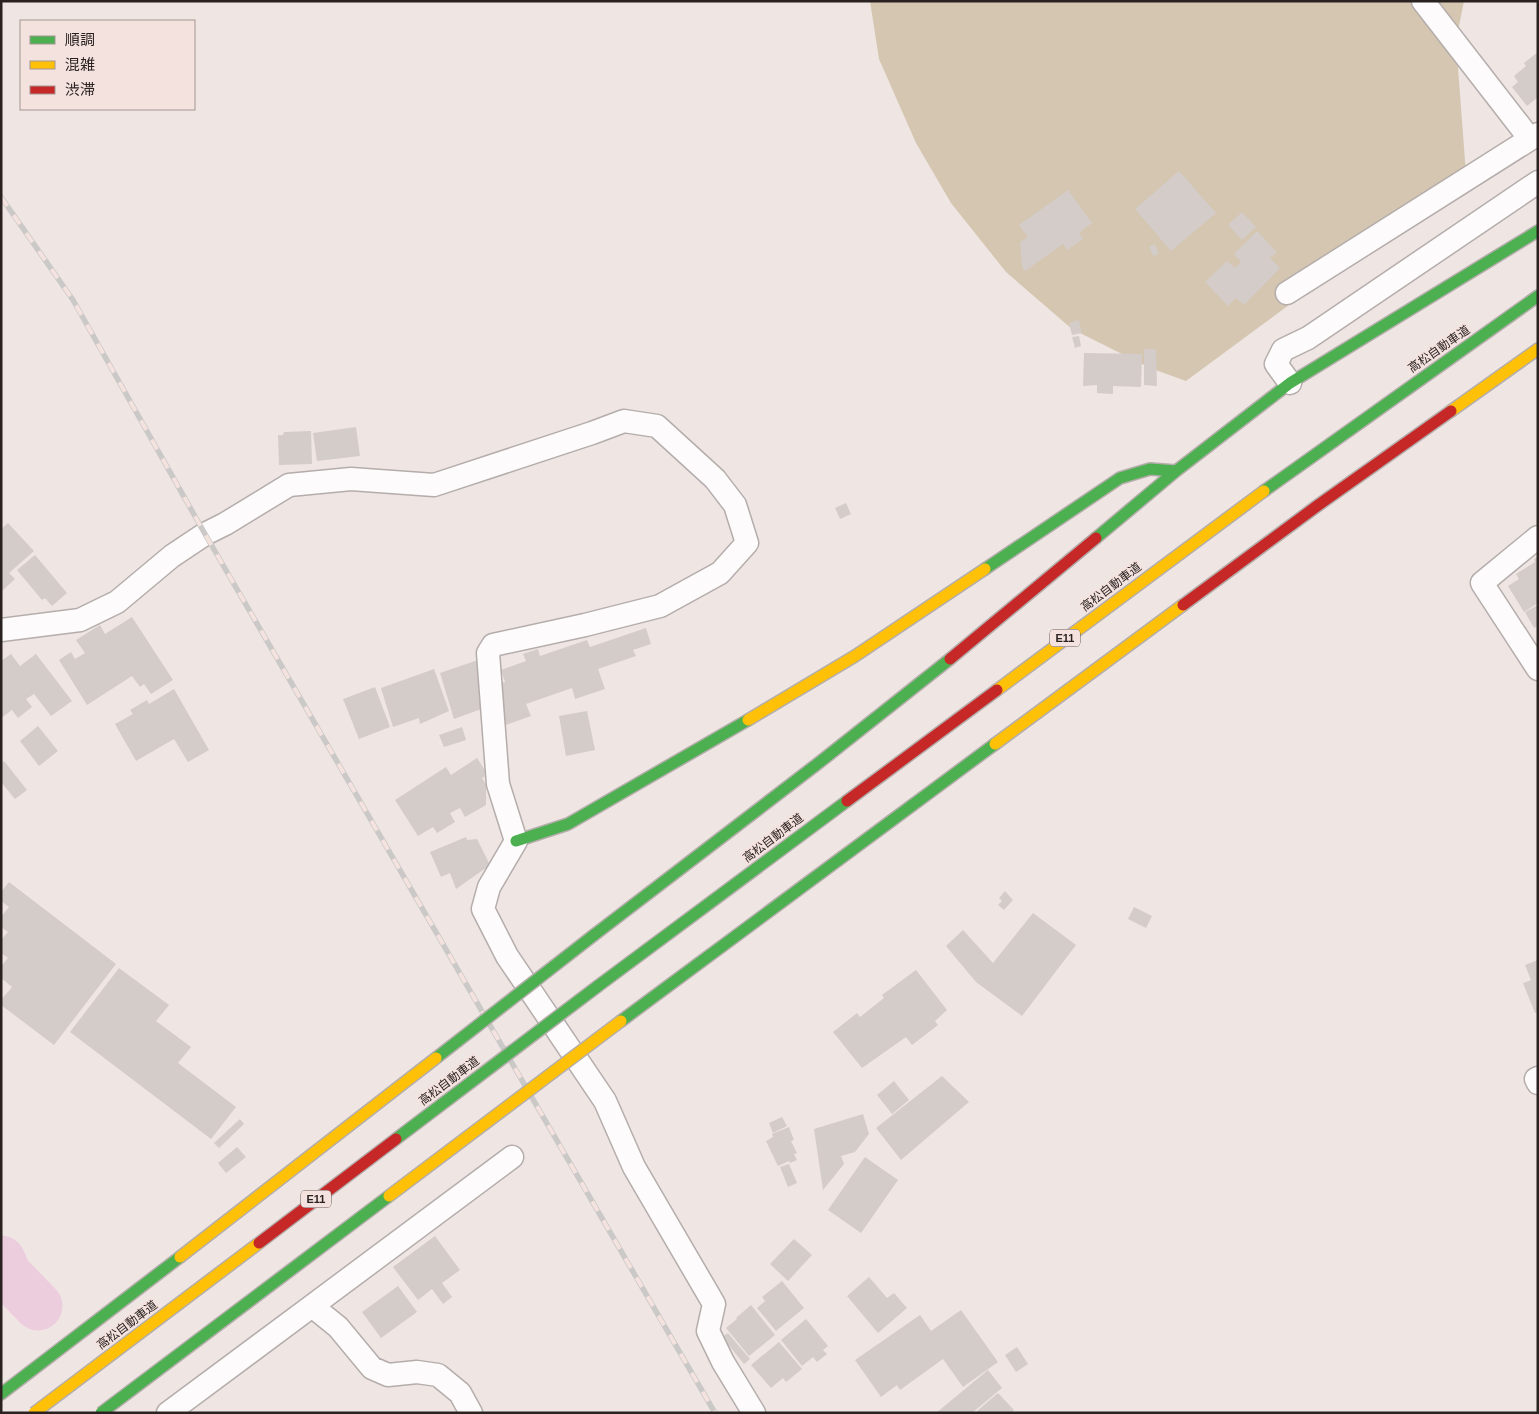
<svg xmlns="http://www.w3.org/2000/svg" width="1539" height="1414" viewBox="0 0 1539 1414" font-family="Arial,'Noto Sans JP',sans-serif">
<rect width="100%" height="100%" fill="#efe6e3"/>
<path fill="#d4c6b0" d="M870,1H1464L1456,41L1466,174L1186,381L1150,368L1072,329L1006,272L951,203L916,143L879,59Z"/>
<g fill="none" stroke-linecap="round" stroke-linejoin="round">
<path stroke="#eccddd" stroke-width="49" d="M1,1260L7,1274L38,1306"/>
</g>
<path fill="#d3ccc9" d="M1538,52V97L1527,106L1512,87L1518,82L1514,76L1526,66L1524,63Z
M1179,171L1216,213L1171,251L1135,209Z
M1068,190L1092,223L1079,233L1083,239L1067,250L1063,244L1025,271L1022,267L1020,242L1028,237L1019,225Z
M1242,212L1256,227L1242,240L1228,225Z
M1257,231L1277,252L1270,258L1280,268L1244,305L1236,298L1228,306L1205,282L1227,261L1235,268L1241,262L1234,254Z
M1155,244L1159,254L1153,256L1149,246Z
M1079,320L1082,333L1072,335L1069,323Z
M1079,336L1081,346L1075,348L1072,337Z
M1144,349H1156L1157,386L1144,385Z
M1084,353L1142,354L1141,387L1113,386V394L1097,393V385L1083,386Z
M356,427L360,456L317,461L313,433Z
M311,431L312,464L279,465L278,435H283L284,432Z
M846,503L851,514L840,519L835,508Z
M8,523L34,551L9,573L15,579L1,592V529Z
M35,555L67,593L52,606L45,598L42,600L17,570Z
M1538,557V603L1524,612L1508,586L1519,579L1516,574L1535,562L1534,559Z
M1538,605V626L1534,628L1525,612Z
M132,617L173,680L151,694L144,684L140,687L132,676L87,705L59,660L71,652L75,659L85,653L76,640L100,625L105,634Z
M646,628L651,644L633,650L636,656L598,669L605,689L575,699L572,688L526,704L531,716L506,725L502,713L500,683L505,682L501,670L526,661L523,654L538,649L540,656L587,640L590,647Z
M11,654L20,666L36,654L72,701L51,716L34,694L26,699L32,707L18,718L12,710L1,718V661Z
M481,659L483,683L478,685L484,708L454,719L440,673Z
M434,669L449,711L420,724L419,718L393,727L381,688Z
M375,687L390,727L359,739L343,699Z
M174,689L209,750L188,762L174,739L136,761L115,724L133,714L130,710L147,700L149,704Z
M587,711L595,750L566,756L559,716Z
M38,726L58,751L39,766L20,741Z
M462,727L466,740L444,747L439,735Z
M477,758L486,772L484,774L485,776L482,778L486,784V805L465,817L460,808L450,813L455,822L437,833L433,827L418,836L395,800L446,767L451,775Z
M4,761L27,790L15,799L1,782V764Z
M466,837L467,840L477,839L490,865L456,889L450,873L441,877L430,852Z
M9,882L116,964L54,1045L1,1005V1000L12,987L1,978V966L8,958L1,953V940L8,932L1,927V917L9,907L1,901V892Z
M1005,891L1013,900L1004,910L998,905L1002,901L999,898Z
M1134,907L1152,916L1146,928L1128,919Z
M1033,913L1076,945L1022,1016L976,982L946,946L963,930L993,963Z
M1538,960V1012L1535,1013L1523,983L1531,980L1525,965Z
M119,968L169,1005L156,1021L191,1047L178,1063L236,1107L211,1139L70,1032Z
M916,970L947,1010L935,1021L938,1025L912,1045L906,1037L862,1068L833,1032L857,1013L860,1017L884,998L882,995Z
M942,1076L969,1102L901,1160L876,1128Z
M894,1081L909,1100L892,1114L877,1095Z
M863,1114L869,1134L855,1152L841,1156L844,1164L823,1190L814,1129Z
M782,1117L787,1126L773,1133L769,1123Z
M240,1119L244,1124L219,1148L214,1143Z
M789,1127L794,1140L791,1141L797,1153L794,1154L797,1160L790,1163L789,1161L778,1166L766,1141L773,1137L772,1134Z
M237,1147L246,1157L226,1173L218,1163Z
M865,1157L898,1180L861,1233L828,1210Z
M789,1164L797,1183L788,1187L780,1167Z
M435,1236L460,1270L442,1283L452,1297L443,1304L432,1289L418,1300L393,1267Z
M794,1239L812,1255L788,1281L770,1264Z
M869,1277L887,1298L894,1293L907,1308L878,1333L847,1296Z
M782,1281L804,1308L776,1331L757,1308L765,1301L762,1297Z
M398,1286L417,1312L381,1338L362,1312Z
M751,1305L775,1335L749,1356L726,1328L737,1319L736,1318Z
M961,1310L998,1362L963,1387L943,1359L900,1390L897,1385L881,1397L855,1360L920,1315L931,1331Z
M806,1319L828,1346L823,1350L827,1354L817,1362L813,1357L802,1366L781,1340Z
M728,1333L750,1359L744,1364L722,1337Z
M779,1342L802,1369L786,1382L783,1378L771,1388L751,1365Z
M1017,1347L1028,1364L1016,1372L1005,1355Z
M988,1370L1002,1388L972,1413H936Z
M998,1393L1014,1410L1011,1413H979L977,1411Z"/>
<g fill="none" stroke-linecap="round" stroke-linejoin="round">
<g stroke="#b4adab" stroke-width="25">
<path id="street" d="M1423,1L1530,139
M1287,293L1538,134
M1290,383L1276,364L1283,350L1308,338L1538,182
M1538,537L1482,583L1538,669
M1,630L80,620L117,602L172,556L205,534L225,524L289,485L351,479L434,485L592,433L624,421L657,426L715,479L735,505L747,543L720,573L660,606L585,625L493,645L488,653L498,784L516,841L489,887L483,909L507,956L605,1101L634,1167L714,1304L708,1331L723,1362L754,1413
M1538,1078L1536,1079L1538,1083
M312,1306L512,1157
M168,1413L312,1306L338,1327L372,1368L388,1375L417,1372L438,1375L460,1393L471,1413"/>
</g>
<g stroke="#b4adab" stroke-width="14">
<path id="fast" d="M1264,491L1538,296
M1096,538L1176,471L1290,383L1538,231
M985,569L1120,478L1150,469L1176,471
M516,841L568,824L748,720
M594,935L816,765L950,659
M598,986L847,801
M621,1021L995,744
M1,1394L180,1257"/>
</g>
<g stroke="#b4adab" stroke-width="14">
<path id="slow" d="M1451,411L1538,349
M997,690L1264,491
M748,720L855,656L985,569
M995,744L1183,605"/>
</g>
<g stroke="#b4adab" stroke-width="14">
<path id="jam" d="M1183,605L1317,506L1451,411
M950,659L1096,538
M847,801L997,690"/>
</g>
<use href="#street" stroke="#fdfbfb" stroke-width="22"/>
<use href="#fast" stroke="#4caf50" stroke-width="11"/>
<use href="#slow" stroke="#ffc107" stroke-width="11"/>
<use href="#jam" stroke="#c62828" stroke-width="11"/>
<g stroke="#cbc8c8" stroke-width="5.5">
<path id="rail" d="M1,197L73,300L205,534L715,1413"/>
</g>
<use href="#rail" stroke="#f4e2de" stroke-width="4" stroke-dasharray="11" stroke-linecap="butt"/>
<g stroke="#b4adab" stroke-width="14" stroke-linecap="butt">
<path id="fast-bridge" d="M436,1058L594,935
M396,1139L598,986
M101,1413L389,1196"/>
</g>
<g stroke="#b4adab" stroke-width="14" stroke-linecap="butt">
<path id="slow-bridge" d="M389,1196L621,1021
M180,1257L436,1058
M34,1413L259,1243"/>
</g>
<g stroke="#b4adab" stroke-width="14" stroke-linecap="butt">
<path id="jam-bridge" d="M259,1243L396,1139"/>
</g>
<use href="#fast-bridge" stroke="#4caf50" stroke-width="11"/>
<use href="#slow-bridge" stroke="#ffc107" stroke-width="11"/>
<use href="#jam-bridge" stroke="#c62828" stroke-width="11"/>
</g>
<g text-anchor="middle" stroke-width="4" stroke-linejoin="round" paint-order="stroke">
<g fill="#f4e2de" stroke="#665c5a" stroke-width="1">
<rect x="1050" y="629.5" width="30" height="17" rx="4"/>
<rect x="301" y="1190.5" width="30" height="17" rx="4"/>
</g>
<g font-size="11" font-weight="bold" fill="#292221">
<text x="1065" y="642">E11</text>
<text x="316" y="1203">E11</text>
</g>
<g font-size="12" fill="#292221" stroke="#f4e2de">
<text transform="translate(1439 349) rotate(-35)" y="4">高松自動車道</text>
<text transform="translate(1111 587) rotate(-37)" y="4">高松自動車道</text>
<text transform="translate(773 838) rotate(-37)" y="4">高松自動車道</text>
<text transform="translate(449 1081) rotate(-37)" y="4">高松自動車道</text>
<text transform="translate(127 1325) rotate(-37)" y="4">高松自動車道</text>
</g>
</g>
<rect width="1539" height="1414" fill="none" stroke="#292221" stroke-width="5"/>
<rect x="20" y="20" width="175" height="90" fill="#f4e2de" stroke="#a39592"/>
<rect x="30" y="36" width="25" height="8" fill="#4caf50" stroke="#a39592"/>
<text x="65" y="45" font-size="15" fill="#292221">順調</text>
<rect x="30" y="61" width="25" height="8" fill="#ffc107" stroke="#a39592"/>
<text x="65" y="70" font-size="15" fill="#292221">混雑</text>
<rect x="30" y="86" width="25" height="8" fill="#c62828" stroke="#a39592"/>
<text x="65" y="95" font-size="15" fill="#292221">渋滞</text>
</svg>
